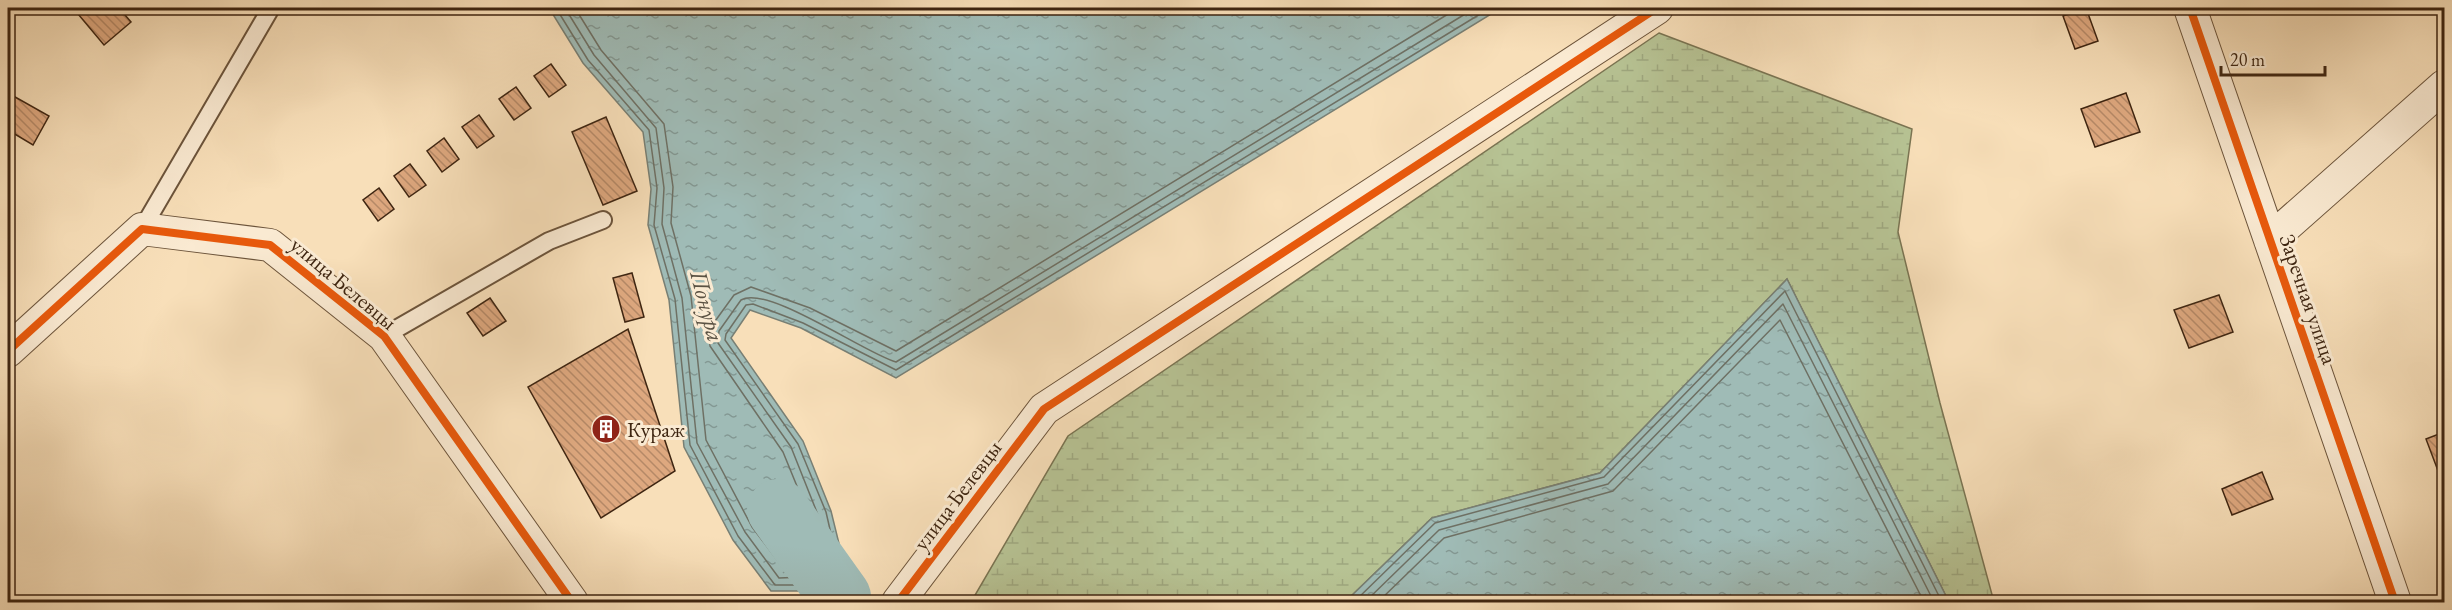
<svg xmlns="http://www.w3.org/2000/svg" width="2452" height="610" viewBox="0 0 2452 610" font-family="'EB Garamond',serif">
<defs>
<pattern id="wetland-marsh" width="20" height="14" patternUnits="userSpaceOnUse" patternTransform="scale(1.5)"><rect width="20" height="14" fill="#b7c394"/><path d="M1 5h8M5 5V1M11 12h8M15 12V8" fill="none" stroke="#9ea77f"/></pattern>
<pattern id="water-ripples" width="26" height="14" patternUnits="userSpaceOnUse" patternTransform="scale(1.5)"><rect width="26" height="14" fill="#9fbbb6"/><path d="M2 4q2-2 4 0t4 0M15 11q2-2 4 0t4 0" fill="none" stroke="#839893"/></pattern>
<pattern id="building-back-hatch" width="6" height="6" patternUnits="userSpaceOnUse" patternTransform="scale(1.5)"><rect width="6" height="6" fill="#dea87f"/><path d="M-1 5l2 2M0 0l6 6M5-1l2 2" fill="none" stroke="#b58967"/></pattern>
</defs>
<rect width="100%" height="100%" fill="#f8dfb9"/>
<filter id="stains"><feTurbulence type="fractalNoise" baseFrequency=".00333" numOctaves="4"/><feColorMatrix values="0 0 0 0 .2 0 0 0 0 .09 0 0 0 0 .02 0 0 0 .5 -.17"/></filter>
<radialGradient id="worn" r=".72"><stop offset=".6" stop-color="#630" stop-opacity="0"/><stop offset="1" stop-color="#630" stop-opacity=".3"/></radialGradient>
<path fill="url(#wetland-marsh)" stroke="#7a7452" stroke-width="1.5" d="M1659,33L1912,129L1898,232L1940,403L1994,602H1949L1787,279L1600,473L1432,518L1345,602H971L1068,436Z"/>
<path fill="url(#water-ripples)" stroke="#787f74" stroke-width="1.5" d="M549,8H1501L896,378L801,328L750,310L731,338L803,441L831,511L844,564L809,591H771L733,540L684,447L669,300L648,225L651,189L643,132L583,63Z
M1787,279L1949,602H1345L1432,518L1600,473Z"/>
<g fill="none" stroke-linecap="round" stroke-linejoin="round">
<path stroke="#6e7064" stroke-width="1.5" d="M556,8L588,60L649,130L657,188L654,225L675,299L690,445L738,536L775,585H807L837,560L826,512L798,444L725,340L726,334L746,305L753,304L803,323L896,370L1490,8
M565,8L594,55L656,128L664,188L662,224L682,298L697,443L745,532L779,578L804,577L829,557L818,515L791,447L718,343L719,331L741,300C767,284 866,354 896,362L1475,8
M575,8L601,50L664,124L673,187L671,223L691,296L706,440L752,527L784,569L801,568L819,553L810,518L783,452L710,346L709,334L713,324L734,295L751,287L810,308L896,351L1458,8
M1354,602L1435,523L1604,477L1785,291L1942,602
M1365,602L1439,530L1608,484L1783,304L1934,602
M1378,602L1444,538L1613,491L1780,320L1924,602"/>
<path stroke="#9fbbb6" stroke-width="62" d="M778,510L840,597"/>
</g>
<path fill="url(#building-back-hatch)" stroke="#3e2511" stroke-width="1.5" d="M73,8H119L131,22L104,45Z
M2086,8L2098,41L2075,49L2063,16Z
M551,64L566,85L549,97L534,76Z
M516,87L531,108L514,120L499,99Z
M8,93L49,116L33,145L8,130Z
M2126,93L2140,132L2095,147L2081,109Z
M479,115L494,136L477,148L462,127Z
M606,117L637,191L603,205L572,132Z
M444,138L459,159L442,172L427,151Z
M410,164L426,185L409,197L394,176Z
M379,188L394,209L378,221L363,200Z
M632,273L644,317L625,322L613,278Z
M2219,295L2233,332L2189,348L2174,310Z
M490,298L506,321L483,336L467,313Z
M628,329L675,471L601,518L528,387Z
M2444,432V484H2443L2426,439Z
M2262,472L2273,499L2232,515L2222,489Z"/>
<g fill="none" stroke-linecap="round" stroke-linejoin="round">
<g stroke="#6c543b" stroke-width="20">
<path id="lane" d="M142,229L271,8
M384,336L549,241L603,220"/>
</g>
<g stroke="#6c543b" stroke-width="34">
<path id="street" d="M2190,8L2395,602
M2270,240L2444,86
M8,351L142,229L270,245L384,336L572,602
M898,602L1044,409L1657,8"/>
</g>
<use href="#lane" stroke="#faead2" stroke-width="16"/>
<use href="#street" stroke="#faead2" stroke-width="32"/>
<g stroke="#faead2" stroke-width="11">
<path id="cycleway" d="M2190,8L2395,602
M8,351L142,229L270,245L384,336L572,602
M898,602L1044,409L1657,8"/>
</g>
<use href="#cycleway" stroke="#e8590c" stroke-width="8"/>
</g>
<defs>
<g id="building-disc" transform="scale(1.5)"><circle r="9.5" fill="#8f2418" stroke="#faead2"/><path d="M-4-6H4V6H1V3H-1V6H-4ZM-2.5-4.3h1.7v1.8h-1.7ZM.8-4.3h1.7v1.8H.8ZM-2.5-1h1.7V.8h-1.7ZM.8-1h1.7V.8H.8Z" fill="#fff"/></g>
</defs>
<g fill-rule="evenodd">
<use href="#building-disc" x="606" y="429"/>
</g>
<g text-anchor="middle" stroke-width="6" stroke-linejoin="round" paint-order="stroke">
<g font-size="22" fill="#3e2511" stroke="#faead2">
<text transform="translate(344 283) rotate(40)" y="8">улица Белевцы</text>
<text transform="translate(2309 299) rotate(71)" y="8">Заречная улица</text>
<text transform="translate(957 495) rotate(-53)" y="8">улица Белевцы</text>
</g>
<g font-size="22" fill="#3e2511" stroke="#faead2" text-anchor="start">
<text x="627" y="437">Кураж</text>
</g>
<g font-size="24" font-style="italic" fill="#5b5243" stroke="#faead2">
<text transform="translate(707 306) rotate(75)" y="8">Понура</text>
</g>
</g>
<rect width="2452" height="610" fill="none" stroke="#f8dfb9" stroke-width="30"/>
<rect x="9" y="9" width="2434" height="592" fill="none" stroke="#3e2511" stroke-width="3"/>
<rect x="15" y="15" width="2422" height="580" fill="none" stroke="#3e2511" stroke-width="1.5"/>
<path d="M2221 66v9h104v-9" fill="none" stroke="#3e2511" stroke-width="3"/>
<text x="2230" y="66" font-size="18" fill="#3e2511" stroke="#faead2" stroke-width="4.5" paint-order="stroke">20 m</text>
<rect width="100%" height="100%" filter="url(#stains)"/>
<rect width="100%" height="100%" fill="url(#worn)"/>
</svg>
